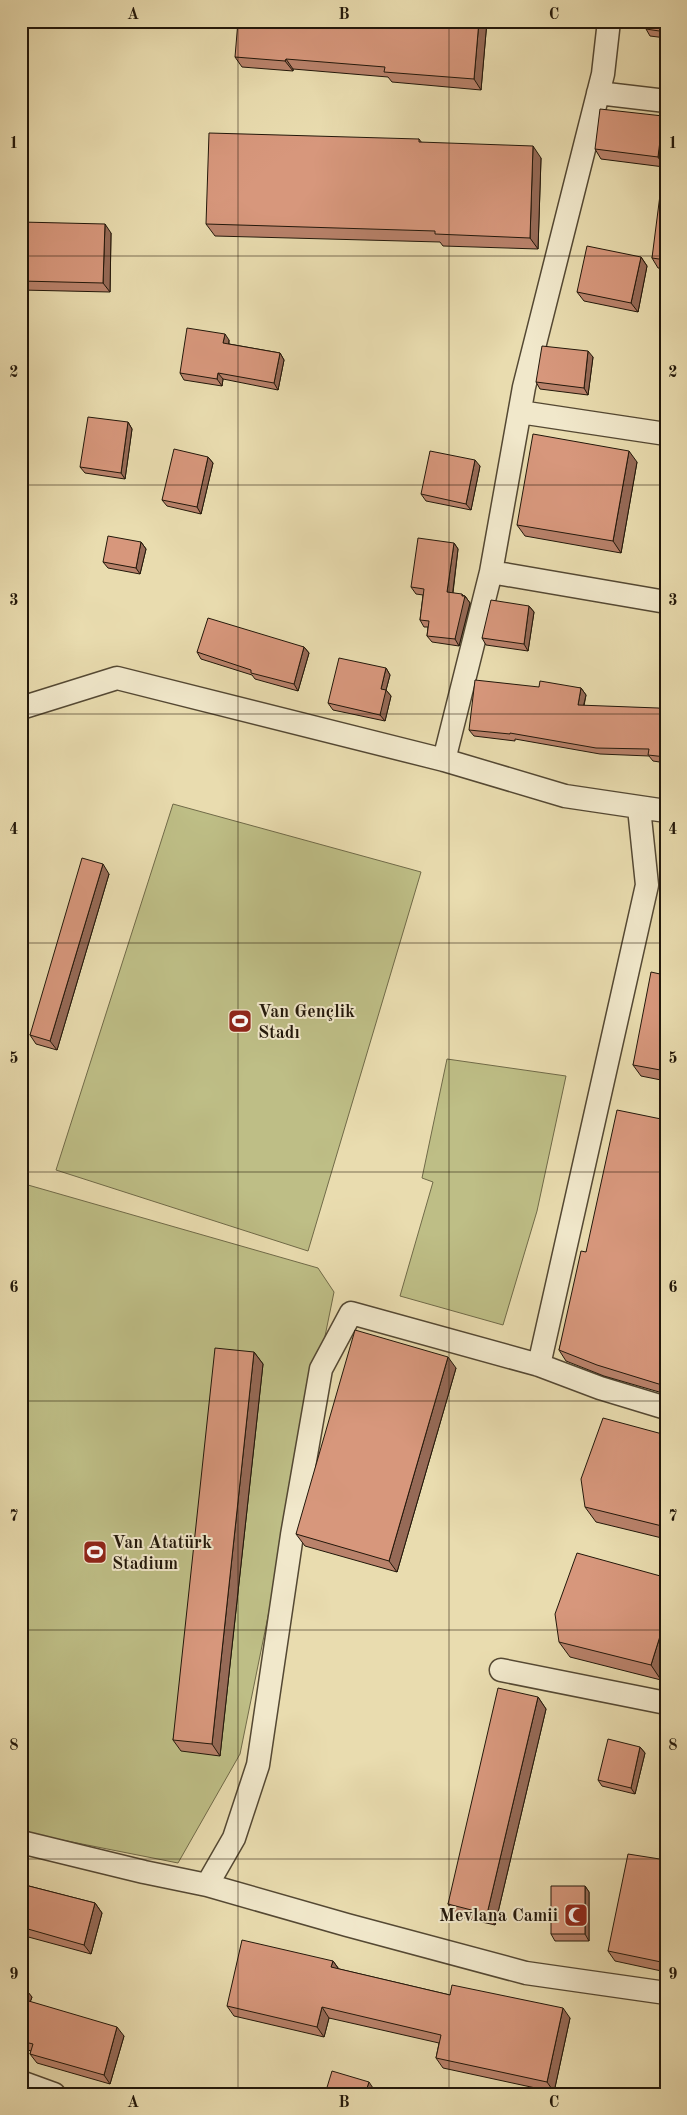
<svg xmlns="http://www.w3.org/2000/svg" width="687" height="2115" viewBox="0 0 687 2115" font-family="'Old Standard TT',serif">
<rect width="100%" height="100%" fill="#e9dcaf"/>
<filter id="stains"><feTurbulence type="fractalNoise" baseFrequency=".004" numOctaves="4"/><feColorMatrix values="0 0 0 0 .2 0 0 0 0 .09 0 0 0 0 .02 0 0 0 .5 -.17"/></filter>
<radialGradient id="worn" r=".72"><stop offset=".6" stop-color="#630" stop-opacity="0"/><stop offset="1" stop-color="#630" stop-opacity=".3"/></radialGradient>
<path fill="#bebe86" stroke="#706a48" d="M173,804L421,872L308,1251L56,1170Z
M447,1059L566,1076L537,1211L503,1325L400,1296L433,1182L422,1178Z
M21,1183L318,1268L334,1292L240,1754L178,1863L62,1840L21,1842Z"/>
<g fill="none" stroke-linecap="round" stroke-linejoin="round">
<g stroke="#544833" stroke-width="25">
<path id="street" d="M598,93L666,101
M520,412L666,434
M491,572L666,602
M21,708L117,678L444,760L565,796L666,811
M444,760L491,572L524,387L603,74L609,21
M539,1365L647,885L639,808
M501,1670L666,1703
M21,1842L144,1872L207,1885L347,1925L526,1973L666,1993
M207,1885L234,1838L258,1765L292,1535L321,1369L351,1313L539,1365L600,1388L666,1408
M21,2082L54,2094"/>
</g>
<use href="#street" stroke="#f1e8cb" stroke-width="22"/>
</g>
<path fill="#b9826b" stroke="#22170a" d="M487,21L481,90L392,82L388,77L293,69V71L242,67L235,57Z
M666,21V38L650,36L646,29Z
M663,116L664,167L601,159L595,149Z
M419,139L422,143L541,158L538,249L443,246L440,242L215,236L206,224Z
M666,195V269L658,268L652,258Z
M21,222L111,233L110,292L21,290Z
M641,257L647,266L638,312L584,301L577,292Z
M229,340V344L280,353L284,360L278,390L223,379L222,386L184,380L180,373Z
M593,357L588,395L540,389L536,382Z
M128,422L132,429L125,479L85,473L80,467Z
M208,457L213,463L201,514L167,506L162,500Z
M637,462L621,553L525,536L517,525Z
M480,466L471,510L426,501L421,494Z
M141,542L146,549L140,574L108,568L103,562Z
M454,543L458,549L453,593L465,596L470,603L459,646L432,642L427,636L428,627H424L420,620L423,595L416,594L411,587Z
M529,606L534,612L528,651L486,645L482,638Z
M304,647L309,653L298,691L255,679L252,675L201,659L197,652Z
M386,668L390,675L386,690L391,696L385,721L333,710L328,703Z
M539,687L581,688L586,695L584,706L666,709V763L653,761L649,756L600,754L515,739V741L474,736L469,730Z
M109,874L57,1050L36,1044L30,1035Z
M666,940V1081L641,1076L633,1065L660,974Z
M666,1120V1394L604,1376L566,1361L559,1350L586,1252Z
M254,1352L263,1364L220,1756L181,1751L173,1740Z
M456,1368L397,1572L305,1546L296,1534Z
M666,1435V1539L596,1522L585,1507Z
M664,1577L666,1579V1666L661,1680L570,1657L559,1642Z
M538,1697L546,1709L495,1925L456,1916L448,1904Z
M640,1747L645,1753L635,1794L602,1786L598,1780Z
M666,1860V1972L615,1961L608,1951Z
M21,1884L95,1903L102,1913L91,1954L21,1935Z
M585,1886L589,1892V1941H555L551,1934Z
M333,1961L339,1969L450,1995L570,2018L554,2092L443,2068L436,2058L439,2043L329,2018L324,2037L234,2016L227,2006Z
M21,1987L32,1997L30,2002L124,2036L110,2084L37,2063L30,2054L31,2051L21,2048Z"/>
<path fill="#966a57" stroke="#22170a" d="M479,21H487L481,90L474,79Z
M286,59L293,69V71L285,61Z
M663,116L666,120V155L664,167L658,157Z
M533,146L541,158L538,249L530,238Z
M105,224L111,233L110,292L103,283Z
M641,257L647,266L638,312L631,303Z
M225,334L229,340L228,349L223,343Z
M588,351L593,357L588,395L584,388Z
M280,353L284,360L278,390L274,383Z
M218,373L223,379L222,386L217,379Z
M128,422L132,429L125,479L121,473Z
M629,451L637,462L621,553L613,541Z
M208,457L213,463L201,514L197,507Z
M475,460L480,466L471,510L466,504Z
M141,542L146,549L140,574L136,568Z
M454,543L458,549L452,598L447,592Z
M462,594L465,598V596L470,603L459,646L455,639Z
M529,606L534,612L528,651L524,644Z
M304,647L309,653L298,691L294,684Z
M386,668L390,675L386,690L391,696L385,721L380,715L381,689Z
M581,688L586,695L582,712L578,705Z
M103,864L109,874L57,1050L50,1041Z
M254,1352L263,1364L220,1756L212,1744Z
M448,1357L456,1368L397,1572L389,1561Z
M666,1617V1666L661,1680L651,1665Z
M538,1697L546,1709L495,1925L487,1914Z
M640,1747L645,1753L635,1794L631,1788Z
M585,1886L589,1892V1941L585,1934Z
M95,1903L102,1913L91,1954L84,1945Z
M333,1961L340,1971L331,1967Z
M25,1988L32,1997L28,2008L22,1999Z
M322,2007L329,2018L324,2037L317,2027Z
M563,2008L570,2018L554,2092L547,2082Z
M117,2027L124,2036L110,2084L104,2075Z
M369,2082L373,2088L372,2094H365Z"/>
<path fill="#d7977c" stroke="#22170a" d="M238,21H479L474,79L384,72L385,67L286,59L285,61L235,57Z
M647,21H666V32L646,29Z
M600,109L663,116L658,157L595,149Z
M209,133L419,139V142L533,146L530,238L435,234V231L206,224Z
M660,195H666V260L652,258Z
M21,222L105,224L103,283L21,281Z
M587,246L641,257L631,303L577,292Z
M187,328L225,334L223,343L280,353L274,383L218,373L217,379L180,373Z
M542,346L588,351L584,388L536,382Z
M88,417L128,422L121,473L80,467Z
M533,434L629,451L613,541L517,525Z
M174,449L208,457L197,507L162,500Z
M430,451L475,460L466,504L421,494Z
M108,536L141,542L136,568L103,562Z
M418,538L454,543L447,592L462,594V596H465L455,639L427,636L429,621L420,620L424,589L411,587Z
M666,556V574L663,573Z
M491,600L529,606L524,644L482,638Z
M208,618L304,647L294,684L251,673V670L197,652Z
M339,658L386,668L381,689L386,690L380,715L328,703Z
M475,680L539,687L540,681L581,688L578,705L658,708L666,709V757L648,755L649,749L596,748L510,733V734L469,730Z
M82,858L103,864L50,1041L30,1035Z
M666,940V1071L633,1065L651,972L660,974Z
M617,1110L666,1120V1387L662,1385L597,1365L559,1350L581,1251L586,1252Z
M355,1330L448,1357L389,1561L296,1534Z
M215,1348L254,1352L212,1744L173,1740Z
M603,1418L666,1435V1527L585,1507L581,1479Z
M577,1553L664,1577L666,1587V1617L651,1665L559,1642L555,1614Z
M498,1688L538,1697L487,1914L448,1904Z
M608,1739L640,1747L631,1788L598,1780Z
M628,1854L666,1860V1963L608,1951Z
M21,1884L95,1903L84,1945L21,1927Z
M551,1886H585V1934H551Z
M242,1940L333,1961L331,1967L450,1995L452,1985L563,2008L547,2082L436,2058L441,2035L322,2007L317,2027L227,2006Z
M21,1987L25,1988L22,1999L117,2027L104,2075L30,2054L33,2044L21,2041Z
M332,2071L369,2082L365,2094H325Z"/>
<path fill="none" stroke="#22170a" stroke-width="1" stroke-opacity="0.55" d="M238,21V2094M449,21V2094M21,256H666M21,485H666M21,714H666M21,943H666M21,1172H666M21,1401H666M21,1630H666M21,1859H666"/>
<defs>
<g id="stadium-square" transform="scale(1.25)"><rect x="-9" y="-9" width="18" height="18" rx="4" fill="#8f2418" stroke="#f1e8cb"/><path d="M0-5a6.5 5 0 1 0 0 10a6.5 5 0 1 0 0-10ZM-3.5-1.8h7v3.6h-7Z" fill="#fff"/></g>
<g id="mosque-square" transform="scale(1.25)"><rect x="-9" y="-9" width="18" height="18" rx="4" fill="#8f2418" stroke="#f1e8cb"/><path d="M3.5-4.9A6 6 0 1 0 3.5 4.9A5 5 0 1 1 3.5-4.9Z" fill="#fff"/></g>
</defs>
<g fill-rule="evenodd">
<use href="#stadium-square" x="240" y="1021"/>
<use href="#stadium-square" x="95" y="1552"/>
<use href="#mosque-square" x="576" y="1915"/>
</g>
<g text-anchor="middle" stroke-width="4" stroke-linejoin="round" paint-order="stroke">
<g font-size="18" font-weight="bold" fill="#22170a" stroke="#f1e8cb" text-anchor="start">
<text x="258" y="1017">Van Gençlik<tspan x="258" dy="21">Stadı</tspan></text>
<text x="112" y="1548">Van Atatürk<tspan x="112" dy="21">Stadium</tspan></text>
<text x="558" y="1921" text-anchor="end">Mevlana Camii</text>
</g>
</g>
<rect width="687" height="2115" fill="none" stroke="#e9dcaf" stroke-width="55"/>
<rect x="28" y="28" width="632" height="2060" fill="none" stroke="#22170a" stroke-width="2"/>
<g font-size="16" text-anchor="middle" font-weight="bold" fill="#22170a">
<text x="133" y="19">A</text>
<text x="344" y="19">B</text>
<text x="554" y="19">C</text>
<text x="14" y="148">1</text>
<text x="673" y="148">1</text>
<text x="14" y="377">2</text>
<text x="673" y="377">2</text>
<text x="14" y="605">3</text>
<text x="673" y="605">3</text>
<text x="14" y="834">4</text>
<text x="673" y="834">4</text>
<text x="14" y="1063">5</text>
<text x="673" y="1063">5</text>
<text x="14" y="1292">6</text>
<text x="673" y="1292">6</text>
<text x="14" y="1521">7</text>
<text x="673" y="1521">7</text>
<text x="14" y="1750">8</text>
<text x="673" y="1750">8</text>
<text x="14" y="1979">9</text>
<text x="673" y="1979">9</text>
<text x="133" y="2107">A</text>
<text x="344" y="2107">B</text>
<text x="554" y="2107">C</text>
</g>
<rect width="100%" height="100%" filter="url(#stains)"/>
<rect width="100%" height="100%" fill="url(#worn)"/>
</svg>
